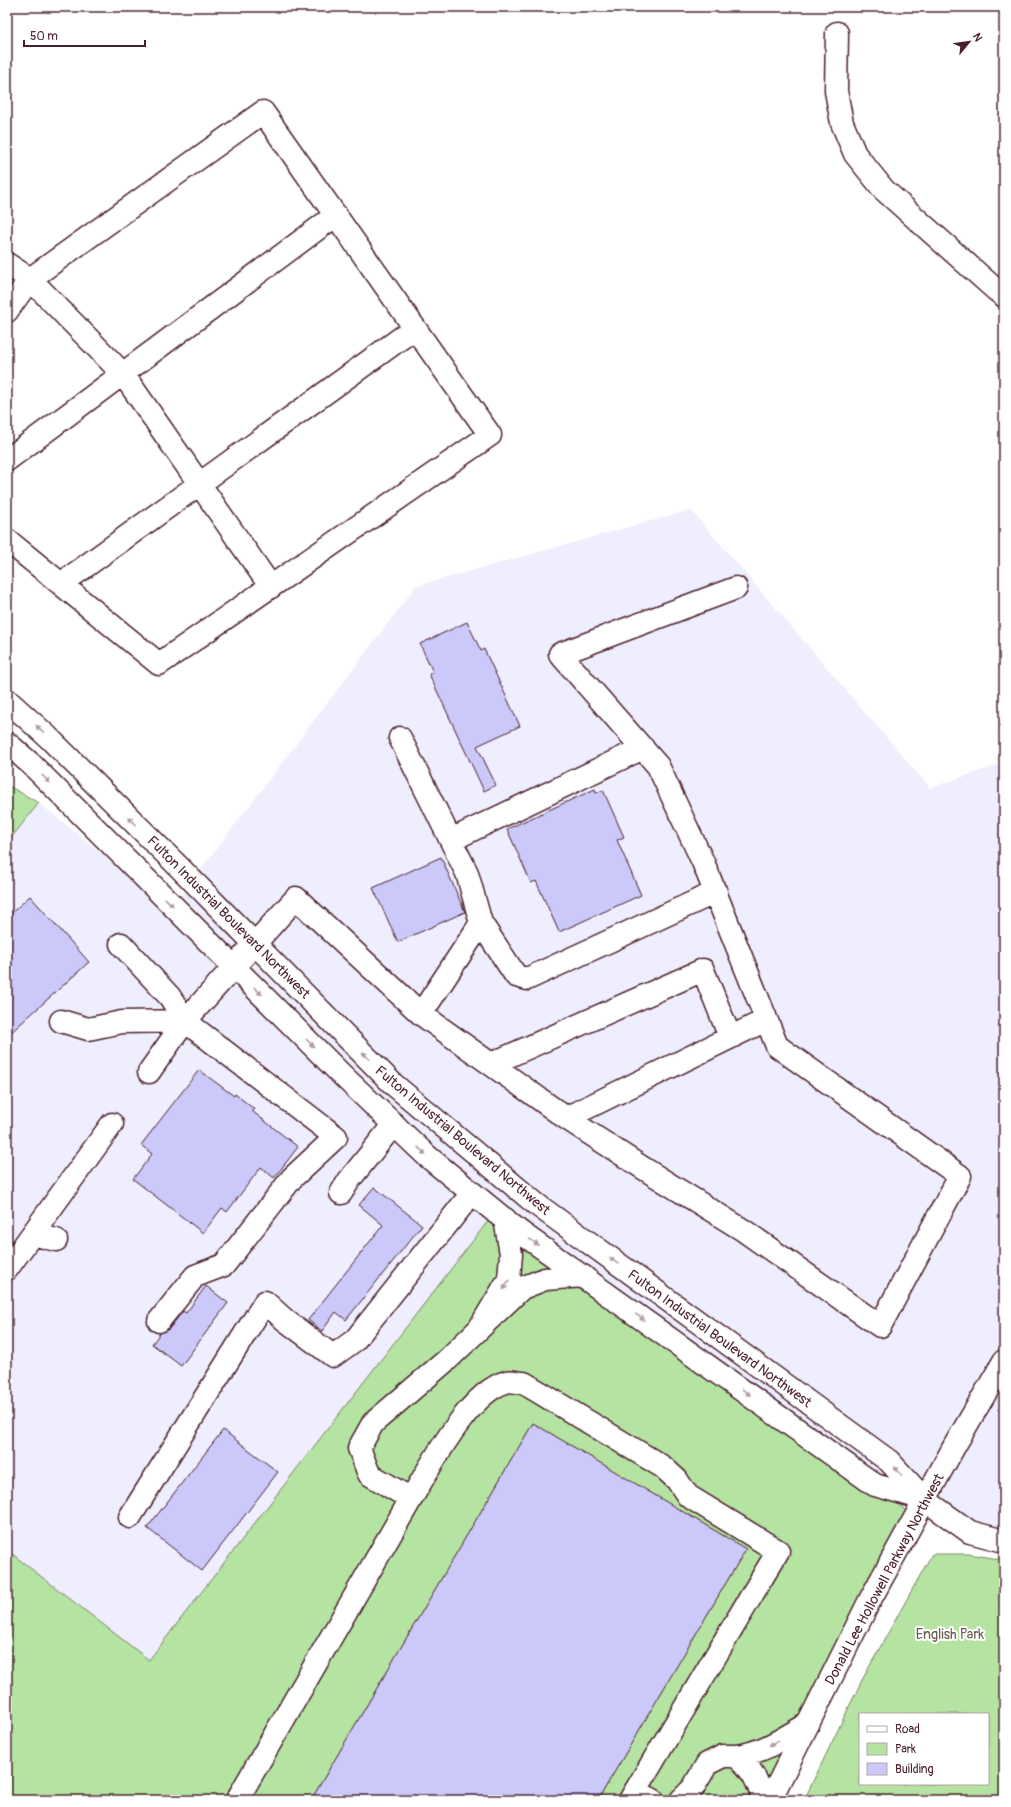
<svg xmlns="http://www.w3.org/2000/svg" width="1011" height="1807" viewBox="0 0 1011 1807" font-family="Pangolin,sans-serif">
<rect width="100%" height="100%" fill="#fff"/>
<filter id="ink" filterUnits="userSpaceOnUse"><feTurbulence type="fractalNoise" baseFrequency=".025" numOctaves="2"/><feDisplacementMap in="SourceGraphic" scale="8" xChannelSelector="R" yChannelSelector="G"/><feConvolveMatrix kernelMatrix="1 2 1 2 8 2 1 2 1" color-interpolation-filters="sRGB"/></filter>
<g filter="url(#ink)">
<path fill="#efeefe" d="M691,510L930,788L1004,763V1537L917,1519L502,1203L149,1661L7,1550V843L39,803L171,909L416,586Z"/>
<path fill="#b4e3a2" stroke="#7f8166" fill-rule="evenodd" d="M7,785L39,803L7,843Z
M502,1203L917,1519L779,1800H7V1550L149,1660Z
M932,1554H969L1004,1560V1800H804L862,1680ZM860,1714H988V1784H860Z"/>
<path fill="#cbc8fa" stroke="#4a1f2b" d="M467,622L481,651L484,649L520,726L477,746L496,785L484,791L429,674L433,672L420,644Z
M595,789L596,793L603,790L624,837L617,840L641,895L559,932L536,881L531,883L507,829Z
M441,857L465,912L398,942L373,888Z
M30,896L89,962L7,1036V917Z
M199,1070L234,1096L235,1094L254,1109L252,1111L298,1147L274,1178L261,1167L227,1212L222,1208L203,1233L133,1179L152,1154L141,1145Z
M374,1187L422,1225L346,1320L336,1312L322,1331L308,1320L383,1225L359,1205Z
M206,1286L228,1303L181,1366L152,1344L160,1333L169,1329L183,1311L186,1313Z
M533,1423L746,1549L598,1800H311Z
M223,1430L278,1472L202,1571L147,1528Z"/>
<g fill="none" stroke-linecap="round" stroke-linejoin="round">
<g stroke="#4a1f2b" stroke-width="25">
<path id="minor" d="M837,33L836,91L842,123L855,154L884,190L996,290L1004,296
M7,264L30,279L123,374L271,587
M7,311L30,279L263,112L490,435L159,664L7,540
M7,460L336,215
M61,584L415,328
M400,738L467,873L481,923L421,1014
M451,840L643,748
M481,923L516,976L527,979L716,892
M121,944L170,997L185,1021L296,898L421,1014L566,1118L643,1168L743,1230L880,1326L960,1176L777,1046L703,862L658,766L560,654L736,588
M61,1021L88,1029L122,1022L185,1021L336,1137L292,1178L224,1265L195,1276L159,1321
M491,1064L703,970L730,1037
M149,1072L185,1021
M566,1118L766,1020
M341,1193L350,1179L394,1124
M505,1219L511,1254L509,1279L479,1329L522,1288L545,1279L583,1276
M33,1234L56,1240
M7,1269L112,1124
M479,1329L448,1359L373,1423L359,1448L369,1474L411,1499C430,1467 469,1392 506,1382C511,1380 519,1383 524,1383L663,1467L677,1480L688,1496L778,1551L630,1800
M130,1517L265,1302L285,1320L333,1356L355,1340L472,1193
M636,1791L653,1800
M237,1800L411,1499
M681,1800L693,1788L707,1764L723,1756H736
M764,1800C756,1779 754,1771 736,1756C763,1753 785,1737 808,1724"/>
</g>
<g stroke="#4a1f2b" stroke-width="25">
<path id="major" d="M7,700L48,737L180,868L393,1084L536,1204L889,1461L925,1500L970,1532L1004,1541
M7,743L31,764L343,1076L427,1156L520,1232L875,1485L924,1499
M770,1800L871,1598L955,1445L1004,1361"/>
</g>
<use href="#minor" stroke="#fff" stroke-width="22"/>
<use href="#major" stroke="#fff" stroke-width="22"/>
</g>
<defs><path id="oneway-solid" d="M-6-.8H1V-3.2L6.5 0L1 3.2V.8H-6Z"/></defs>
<g fill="#ae9aa0">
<use href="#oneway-solid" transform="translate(40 729) rotate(-138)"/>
<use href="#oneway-solid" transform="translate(46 779) rotate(45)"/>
<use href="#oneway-solid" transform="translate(132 821) rotate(-135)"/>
<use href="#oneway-solid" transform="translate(169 902) rotate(44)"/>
<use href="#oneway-solid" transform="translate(258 991) rotate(45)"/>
<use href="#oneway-solid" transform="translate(310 1043) rotate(45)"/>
<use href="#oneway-solid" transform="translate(366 1056) rotate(-134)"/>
<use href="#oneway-solid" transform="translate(422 1151) rotate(44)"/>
<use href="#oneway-solid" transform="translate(534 1242) rotate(35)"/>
<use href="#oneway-solid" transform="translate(614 1261) rotate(-144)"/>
<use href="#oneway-solid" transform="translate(506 1285) rotate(121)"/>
<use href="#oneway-solid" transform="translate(640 1317) rotate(35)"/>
<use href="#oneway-solid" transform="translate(746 1392) rotate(35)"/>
<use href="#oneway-solid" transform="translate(898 1471) rotate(-133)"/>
<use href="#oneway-solid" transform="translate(774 1743) rotate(151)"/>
</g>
</g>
<g text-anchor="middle" stroke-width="4" stroke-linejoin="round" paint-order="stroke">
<g font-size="14" fill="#4a1f2b" stroke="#fff">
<text transform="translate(229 917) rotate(45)" y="5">Fulton Industrial Boulevard Northwest</text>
<text transform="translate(463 1140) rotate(40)" y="5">Fulton Industrial Boulevard Northwest</text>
<text transform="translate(720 1338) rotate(36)" y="5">Fulton Industrial Boulevard Northwest</text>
<text transform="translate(884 1579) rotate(-62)" y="5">Donald Lee Hollowell Parkway Northwest</text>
</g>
<g font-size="14" fill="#6a5a4f" stroke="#fff">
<text x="950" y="1639">English Park</text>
</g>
</g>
<rect width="1011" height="1807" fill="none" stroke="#fff" stroke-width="24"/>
<rect x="12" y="12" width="987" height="1783" fill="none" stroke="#4a1f2b" stroke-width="1.5" filter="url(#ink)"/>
<rect x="859" y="1713" width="130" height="72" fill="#ffffff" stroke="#b7a5aa"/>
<rect x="867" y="1726" width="20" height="6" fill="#ffffff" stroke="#b7a5aa"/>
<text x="895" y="1733" font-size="12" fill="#4a1f2b">Road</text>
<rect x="867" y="1743" width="20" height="12" fill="#b4e3a2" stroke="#b7a5aa"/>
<text x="895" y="1753" font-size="12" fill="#4a1f2b">Park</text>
<rect x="867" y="1763" width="20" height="12" fill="#cbc8fa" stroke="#b7a5aa"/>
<text x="895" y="1773" font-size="12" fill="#4a1f2b">Building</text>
<g transform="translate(969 42) rotate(61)" stroke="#ffffff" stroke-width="3" paint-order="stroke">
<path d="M0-3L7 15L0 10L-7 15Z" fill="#4a1f2b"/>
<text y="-6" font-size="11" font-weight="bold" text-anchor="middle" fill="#4a1f2b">N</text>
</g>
<path d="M24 40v6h121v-6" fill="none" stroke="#4a1f2b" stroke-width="2"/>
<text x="30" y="40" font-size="12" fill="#4a1f2b" stroke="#ffffff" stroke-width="3" paint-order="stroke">50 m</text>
</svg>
